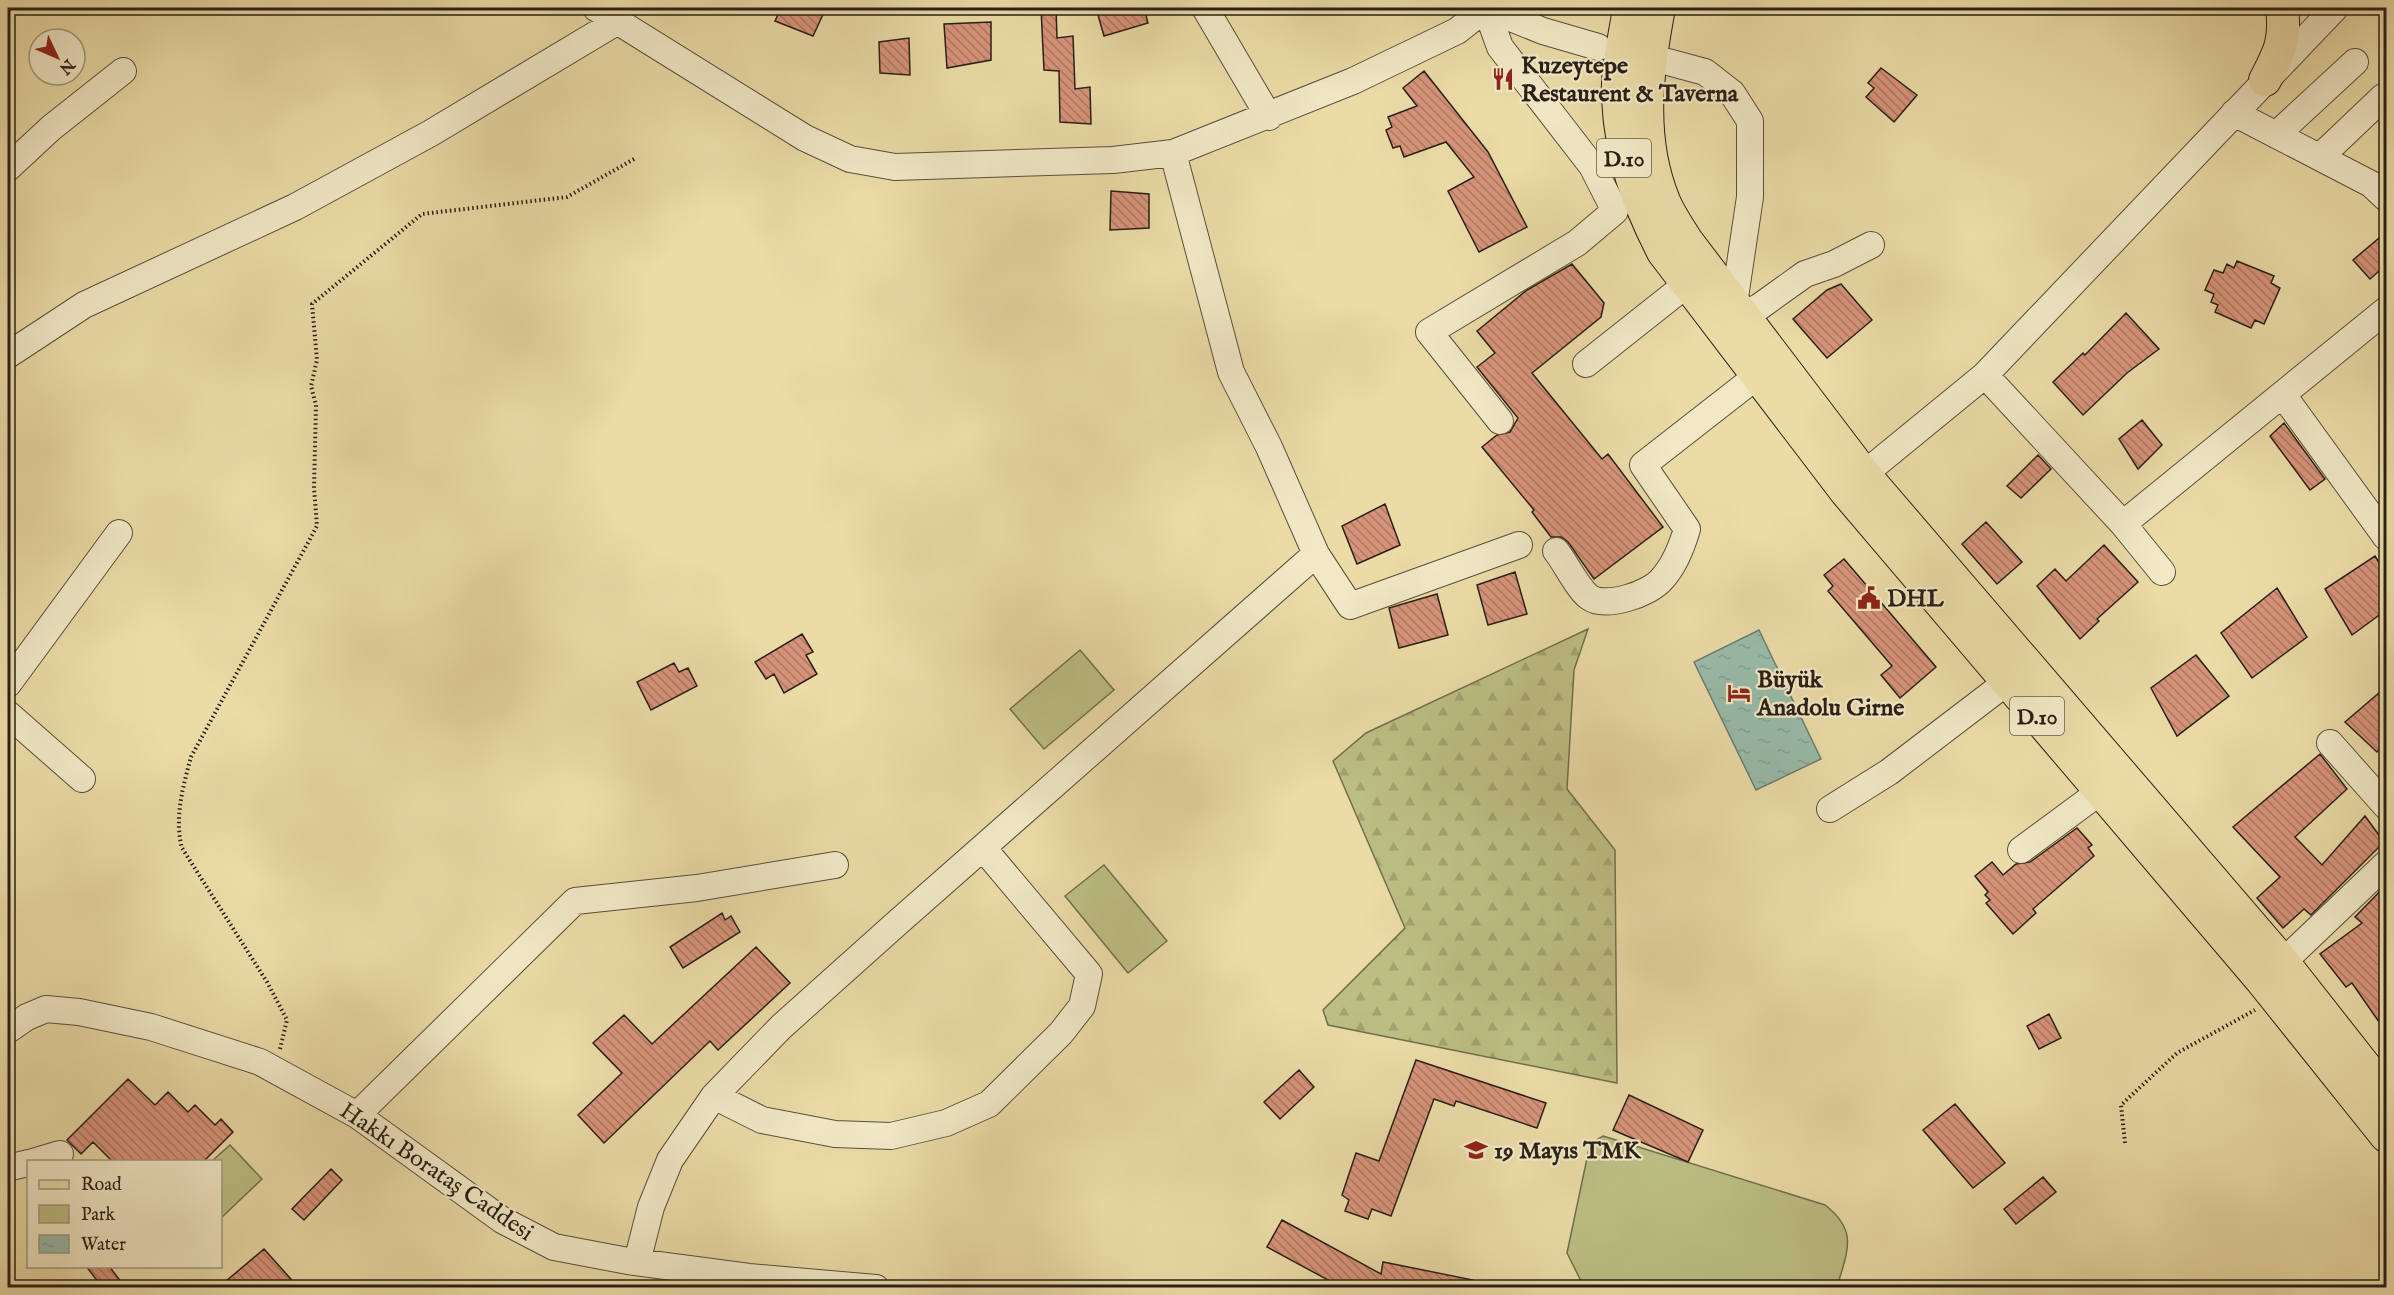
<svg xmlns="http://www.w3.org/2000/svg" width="2394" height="1295" viewBox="0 0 2394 1295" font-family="'IM FELL English',serif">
<defs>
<pattern id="forest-firs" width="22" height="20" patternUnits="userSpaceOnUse" patternTransform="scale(1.5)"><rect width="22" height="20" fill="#bcbe84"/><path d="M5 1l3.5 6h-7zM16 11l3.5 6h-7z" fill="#a2a371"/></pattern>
<pattern id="water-ripples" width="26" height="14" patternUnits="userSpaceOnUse" patternTransform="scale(1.5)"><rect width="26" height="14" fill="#98bba9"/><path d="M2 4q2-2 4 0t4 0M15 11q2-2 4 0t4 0" fill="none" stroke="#83a091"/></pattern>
<pattern id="building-back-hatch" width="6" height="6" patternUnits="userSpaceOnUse" patternTransform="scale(1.5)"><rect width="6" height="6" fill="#d7937a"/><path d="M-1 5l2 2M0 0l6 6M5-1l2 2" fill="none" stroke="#ae7863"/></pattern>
</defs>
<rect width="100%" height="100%" fill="#eadba7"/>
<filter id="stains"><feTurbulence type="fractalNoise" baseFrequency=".00333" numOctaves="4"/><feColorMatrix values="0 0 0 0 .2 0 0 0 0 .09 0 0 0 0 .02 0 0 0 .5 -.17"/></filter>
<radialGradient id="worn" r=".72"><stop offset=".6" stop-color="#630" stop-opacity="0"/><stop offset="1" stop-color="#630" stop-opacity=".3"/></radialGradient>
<path fill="#bcbe84" stroke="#726f4e" stroke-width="1.5" d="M1080,650L1114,690L1044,749L1010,709Z
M1104,865L1167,941L1128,973L1065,896Z
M1603,1136L1825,1205C1859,1231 1847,1252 1837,1287H1584L1567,1253L1590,1144Z
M230,1145L262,1179L221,1218L220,1162L212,1161Z"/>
<path fill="url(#forest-firs)" stroke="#726f4e" stroke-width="1.5" d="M1588,629L1574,670L1567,789L1615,850L1617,1083L1328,1025L1323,1010L1405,928L1333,761L1366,733Z"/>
<path fill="url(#water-ripples)" stroke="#6c7d6f" stroke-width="1.5" d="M1759,630L1821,759L1756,790L1694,662Z"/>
<path fill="url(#building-back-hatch)" stroke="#292017" stroke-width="1.5" d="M781,8H826L813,36L775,21Z
M1041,8H1056L1057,38L1073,36L1075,89L1090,87L1091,124L1060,122L1059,71L1044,70Z
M1096,8H1144L1148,23L1104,36Z
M991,22V60L947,68L944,24Z
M909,38L910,75L880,73L879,42Z
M1881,68L1917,95L1894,122L1866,97L1874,88L1868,83Z
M1424,71L1488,152L1527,227L1479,252L1448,191L1474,177L1446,142L1404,157L1400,146L1393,148L1386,130L1392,127L1388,117L1417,106L1403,88Z
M1111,191L1149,194V228L1110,230Z
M2379,238L2386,246V265L2370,279L2353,260Z
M2237,261L2274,276L2271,283L2280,288L2264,324L2255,320L2251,328L2215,312L2218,305L2211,302L2214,294L2205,290L2214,270L2223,273L2227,264L2234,268Z
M1572,264L1604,303L1601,317L1532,373L1602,459L1608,454L1663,527L1594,579L1568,542L1561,537H1551L1532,512L1534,510L1482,447L1497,435L1510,432L1518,418L1477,367L1495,353L1477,331L1527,290Z
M1841,284L1872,320L1827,358L1793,319L1827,290Z
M2126,313L2159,349L2127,373L2083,415L2053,382L2083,353L2085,355Z
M2142,420L2162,445L2138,469L2119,439Z
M2284,423L2325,479L2310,490L2270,436Z
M2038,455L2051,469L2021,498L2007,486Z
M1385,504L1400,545L1357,564L1342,526Z
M1986,522L2022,562L1997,584L1962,544Z
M2104,545L2138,582L2097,619L2099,621L2080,639L2037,586L2055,569L2066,581Z
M2375,556L2386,574V610L2352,635L2325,589Z
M1844,559L1936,667L1900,698L1881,675L1892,666L1828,591L1833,586L1824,575Z
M1515,572L1527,614L1488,625L1477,585Z
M2277,588L2307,637L2252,678L2221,633Z
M1437,594L1448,635L1399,648L1389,608Z
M802,634L813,652L806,655L817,674L784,693L774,674L766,679L755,662Z
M2196,655L2229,696L2177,736L2151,688Z
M674,663L679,672L688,668L697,686L651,710L637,682Z
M2386,687V742L2377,752L2345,722Z
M2320,754L2347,789L2295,837L2322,865L2365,816L2384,842L2311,915L2304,909L2283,928L2257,898L2280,877L2233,827Z
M2077,828L2092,845L2088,848L2094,856L2033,909L2036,913L2013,934L1986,903L1990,900L1985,895L1988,892L1975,876L1992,862L2003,875L2016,864L2030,862Z
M2386,885V1032L2352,983L2346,987L2320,954L2362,923L2355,917Z
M722,913L725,920L731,916L740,932L683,968L670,947Z
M756,947L790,983L718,1050L710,1041L604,1143L578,1115L622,1073L593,1043L624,1015L652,1044Z
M2049,1014L2061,1038L2039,1049L2027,1026Z
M1416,1060L1546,1103L1537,1128L1456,1101L1454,1106L1434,1099L1391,1216L1372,1209L1368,1219L1345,1211L1349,1200L1342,1195L1356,1153L1379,1161Z
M1299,1070L1314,1087L1280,1119L1264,1102Z
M128,1079L155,1105L168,1092L188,1112L195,1105L215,1125L221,1119L233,1132L204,1161H112L93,1142L81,1154L67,1140Z
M1629,1095L1703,1130L1688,1162L1613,1130Z
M1955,1104L2005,1163L1973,1188L1923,1130Z
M331,1169L342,1180L304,1220L292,1209Z
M2043,1177L2056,1192L2016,1224L2004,1209Z
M1282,1220L1381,1274L1383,1262L1473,1280L1472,1287H1341L1267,1247Z
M264,1249L298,1287H219Z
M86,1266H109L125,1287H102Z"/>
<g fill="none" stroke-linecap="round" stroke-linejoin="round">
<g stroke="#594f3b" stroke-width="28">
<path id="minor" d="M596,8L805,138L850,159L895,167L1113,160L1173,153L1353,81L1457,31L1486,8
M1205,8L1269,117
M1486,8L1500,47L1592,166L1615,211L1577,243L1429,332L1500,421
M1486,8L1543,31L1598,47
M1668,62L1705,72L1732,93L1750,121V197L1734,304
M2234,113L2371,184L2386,198
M2276,135L2355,62
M1173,153L1231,372L1269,447L1316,554L1350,606L1519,545
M2320,157L2383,97
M8,168L51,128L123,71
M1743,315L1759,307L1805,274L1834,264L1871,245
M8,355L84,305L295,207L431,133L618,21
M1586,364L1687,284
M1985,375L2123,524L2162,572
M2283,395L2386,537
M1864,474L1985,375L2335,8
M2123,524L2386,310
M1556,551C1565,562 1578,589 1589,597C1605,609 1650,594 1662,579C1674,566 1682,546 1687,529L1643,465L1757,376
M8,684L119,533
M8,714L82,779
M2330,743L2386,806
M1830,809L1889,772L2007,682
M2021,850L2101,791
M2283,962L2386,864
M8,1030L27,1017L46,1009L79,1012L151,1027L260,1062L357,1115L502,1220L554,1247L628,1261L749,1277L876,1288
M714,1096L762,1120L835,1134L891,1136L946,1123L989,1104L1061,1033L1082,1006L1089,974L983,848
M357,1115L575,901L697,888L835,865
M33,1162L60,1154
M8,1168L28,1163
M637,1262L651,1207L670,1160L714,1096L781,1027L896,924L1316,554"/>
</g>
<g stroke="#292017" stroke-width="34">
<path id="major" d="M1629,8C1625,37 1616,70 1618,99C1621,157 1637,201 1663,252L1846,492L2262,981L2386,1136
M1659,8C1647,71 1638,138 1664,201C1669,214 1679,228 1687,241L1864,474L2283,962L2386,1093
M2265,80C2280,52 2286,39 2282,8"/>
</g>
<path stroke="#292017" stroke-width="4" stroke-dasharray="1.5 3" stroke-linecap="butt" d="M280,1049L287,1020L267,982L182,848C174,819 183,786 191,757L317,526L314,488L316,405L311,386L317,360L312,304L422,214L567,197L636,158
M2125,1143L2121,1105L2177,1053L2255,1010"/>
<use href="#minor" stroke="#f1e8c6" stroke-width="26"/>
<use href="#major" stroke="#eadba7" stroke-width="32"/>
</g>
<defs>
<g id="restaurant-bare" transform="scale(1.8)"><path d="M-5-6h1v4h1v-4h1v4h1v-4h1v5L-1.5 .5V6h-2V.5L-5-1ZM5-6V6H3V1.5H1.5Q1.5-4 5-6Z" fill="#8f2418" stroke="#f1e8c6" stroke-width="2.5" paint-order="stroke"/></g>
<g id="civic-bare" transform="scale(1.8)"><path d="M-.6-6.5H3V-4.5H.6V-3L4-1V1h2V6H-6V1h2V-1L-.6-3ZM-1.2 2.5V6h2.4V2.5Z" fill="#8f2418" stroke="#f1e8c6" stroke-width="2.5" paint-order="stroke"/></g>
<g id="hotel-bare" transform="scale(1.8)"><path d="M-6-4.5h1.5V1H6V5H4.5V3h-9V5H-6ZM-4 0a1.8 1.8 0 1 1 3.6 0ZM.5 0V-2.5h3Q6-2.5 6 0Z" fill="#8f2418" stroke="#f1e8c6" stroke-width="2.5" paint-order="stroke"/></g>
<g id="school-bare" transform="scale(1.8)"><path d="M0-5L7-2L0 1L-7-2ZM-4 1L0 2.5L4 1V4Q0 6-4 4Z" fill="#8f2418" stroke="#f1e8c6" stroke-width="2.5" paint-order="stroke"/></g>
</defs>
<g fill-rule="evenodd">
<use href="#restaurant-bare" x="1503" y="79"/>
<use href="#civic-bare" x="1869" y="598"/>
<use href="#hotel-bare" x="1739" y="693"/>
<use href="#school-bare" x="1476" y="1150"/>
</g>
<g text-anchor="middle" stroke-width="4.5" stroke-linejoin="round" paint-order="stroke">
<g fill="#f1e8c6" stroke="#655c4c" stroke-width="1.5">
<rect x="1597" y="139" width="54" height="38" rx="4.5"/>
<rect x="2010" y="697" width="54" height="38" rx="4.5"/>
</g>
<g font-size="22" font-weight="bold" fill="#292017">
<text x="1624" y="166">D.10</text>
<text x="2037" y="724">D.10</text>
</g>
<g font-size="24" font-weight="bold" fill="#292017" stroke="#f1e8c6" text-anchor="start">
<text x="1521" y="73">Kuzeytepe<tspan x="1521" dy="28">Restaurent &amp; Taverna</tspan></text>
<text x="1887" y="606">DHL</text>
<text x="1757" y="687">Büyük<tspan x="1757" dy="28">Anadolu Girne</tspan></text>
<text x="1494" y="1158">19 Mayıs TMK</text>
</g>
<g font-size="24" fill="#292017" stroke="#f1e8c6">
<text transform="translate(437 1171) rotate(34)" y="8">Hakkı Borataş Caddesi</text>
</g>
</g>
<rect width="2394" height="1295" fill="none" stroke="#eadba7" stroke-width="30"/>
<rect x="9" y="9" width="2376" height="1277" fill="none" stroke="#292017" stroke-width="3"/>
<rect x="15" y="15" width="2364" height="1265" fill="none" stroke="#292017" stroke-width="1.5"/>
<rect x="27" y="1160" width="195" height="108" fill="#f1e8c6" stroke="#a19880" stroke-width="1.5"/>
<rect x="39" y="1180" width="30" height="9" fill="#eadba7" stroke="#a19880" stroke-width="1.5"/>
<text x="81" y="1190" font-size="18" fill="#292017">Road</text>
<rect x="39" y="1205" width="30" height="18" fill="#bcbe84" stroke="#a19880" stroke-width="1.5"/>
<text x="81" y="1220" font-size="18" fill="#292017">Park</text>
<rect x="39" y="1235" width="30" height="18" fill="url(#water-ripples)" stroke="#a19880" stroke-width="1.5"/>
<text x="81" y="1250" font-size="18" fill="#292017">Water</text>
<g transform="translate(57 57) rotate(134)"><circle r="28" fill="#f1e8c6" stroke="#a19880" stroke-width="1.5"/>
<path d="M0-4.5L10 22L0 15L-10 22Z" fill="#8f2418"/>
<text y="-9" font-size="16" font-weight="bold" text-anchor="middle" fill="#292017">N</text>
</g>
<rect width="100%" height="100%" filter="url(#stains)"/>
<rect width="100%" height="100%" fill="url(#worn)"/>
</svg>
